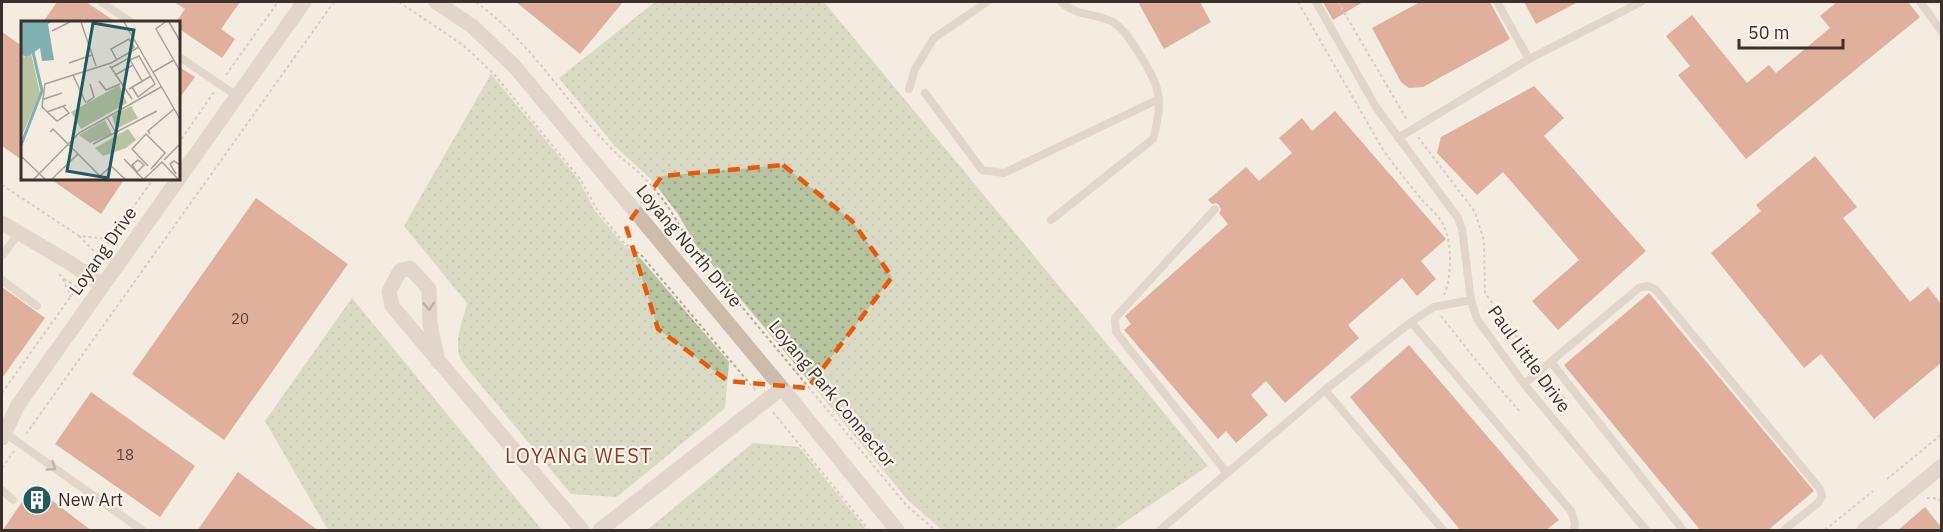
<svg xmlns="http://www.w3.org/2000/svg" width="1943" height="532" viewBox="0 0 1943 532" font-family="'IBM Plex Sans',sans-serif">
<defs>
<pattern id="green-dots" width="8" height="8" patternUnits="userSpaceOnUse" patternTransform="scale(1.5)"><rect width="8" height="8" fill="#b8c4a0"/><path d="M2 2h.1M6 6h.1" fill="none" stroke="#97a083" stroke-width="1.8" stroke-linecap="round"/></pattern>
</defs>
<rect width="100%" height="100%" fill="#f4ebe1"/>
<path fill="url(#green-dots)" d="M655,2H824L1208,466L1113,530H942L908,500L695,244L678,214L653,181L614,145L559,78Z
M491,74L578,179L595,211L622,243L641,259L729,362L725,408L617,497L571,494L462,362C452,343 463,322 467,303L404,226Z
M352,298L542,530H328L265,421Z
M753,443L799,447L867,530H647Z"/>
<path fill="#c8694b" d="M57,2H86L116,22H43Z
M174,2H240L221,29L235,39L222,58L178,28V19L185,9Z
M516,2H623L580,54Z
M1138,2H1200L1211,22L1164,49Z
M1323,2H1363L1333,20Z
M1420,2H1490L1510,39L1423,87L1409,88L1401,82L1372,28Z
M1524,2H1578L1536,24Z
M1837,2H1908L1920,17L1746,159L1678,75L1690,66L1666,36L1692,15L1747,83L1769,65L1776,73L1830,28L1820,16Z
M2,32L22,46V160L2,146Z
M178,66L195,77L178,100Z
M1534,86L1564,118L1544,136L1646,251L1558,330L1532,301L1579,260L1503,172L1477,195L1437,153L1441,137Z
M1335,111L1446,239L1421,261L1436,279L1417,296L1402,278L1348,325L1359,338L1285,403L1266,381L1251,395L1268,415L1236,443L1226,431L1218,439L1124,330L1131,324L1125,316L1228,224L1219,213L1221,210L1219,205L1216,203L1212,204L1208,200L1246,167L1259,181L1292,153L1279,138L1302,118L1312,131Z
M1815,156L1857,207L1843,218L1910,302L1928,287L1941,304V363L1874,419L1821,354L1804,368L1711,253L1761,211L1756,205Z
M49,178H125L101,214Z
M256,198L348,264L224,440L132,374Z
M2,287L45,318L2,378Z
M1649,293L1814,491L1767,531H1701L1564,365Z
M1409,345L1559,520L1545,531H1461L1350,397Z
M91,392L195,466L160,517L55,444Z
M238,472L319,531H197Z
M33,486L92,531H2Z
M1925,507L1941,527V531H1897Z"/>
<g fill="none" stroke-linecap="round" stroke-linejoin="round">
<path stroke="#b9a596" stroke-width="2" stroke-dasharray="3 3" stroke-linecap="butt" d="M399,2L463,45L494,74L580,179L598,211L623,242L642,256L756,391
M476,2C533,44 562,98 610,147C620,158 634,167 644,178C663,196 677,220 689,243L907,506L935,530
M1298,2L1382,148C1395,167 1409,184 1423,201C1430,208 1440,217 1444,226C1452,244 1452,278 1444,295
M1338,2L1407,120
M226,75L278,2
M1418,137L1475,212L1484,241L1485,293L1535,361
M178,144L214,92
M2,185L79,236L111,239
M79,236L98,255
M93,263L154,178
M59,274L62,277L71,297
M64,279L77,287
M1441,316L1479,364L1520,412
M1547,378L1565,399
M2,393L79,285
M773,412L869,530
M26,434L334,2
M2,468L14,451
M1887,479L1942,434
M1927,498H1934L1942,501
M1825,530L1873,491"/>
<path stroke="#cdbbac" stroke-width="8" d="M101,2L131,22
M1316,2L1376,107L1458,218L1462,229L1471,300L1477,319L1524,384L1646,530
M1497,2L1529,59
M1920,2L1942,32
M178,56L237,96
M909,89L915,69L934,38L987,2
M925,93L982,170L1004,173L1159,99
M1398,138L1529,59L1641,2
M1215,209L1115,318L1116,332L1227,473
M1051,220L1153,139C1165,97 1159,86 1137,50C1130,40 1124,29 1113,22C1094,12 1079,18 1061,2
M2,256L18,234
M2,280L37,306
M1411,322L1571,511L1575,523L1574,530
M1551,362L1683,530
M1524,384L1639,288L1648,286L1655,289L1820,489L1822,496L1818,503L1784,530
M1325,390L1443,530
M5,433L142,530
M2,490L13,500
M1160,530L1325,390L1411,322L1434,307L1471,300"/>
<path stroke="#cdbbac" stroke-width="15" d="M436,2L472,26L515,67L782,388L897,530
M2,223L70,263L103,286
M438,362L430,324L429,289L410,268L400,271L389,291L392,306L582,530
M2,438L18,405L304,2
M600,530L782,388
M1864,530L1942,466"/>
</g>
<defs><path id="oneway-chevron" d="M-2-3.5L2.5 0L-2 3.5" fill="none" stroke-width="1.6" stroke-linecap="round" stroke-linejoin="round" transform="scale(1.5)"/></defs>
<g stroke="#7d6f65">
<use href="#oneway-chevron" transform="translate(429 306) rotate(87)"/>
<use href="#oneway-chevron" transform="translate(52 467) rotate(35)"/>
</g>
<path d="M0 0H1943V532H0ZM783,165L852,221L892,277L808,388L728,381L658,329L626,226L662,176Z" fill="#f4ebe1" fill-opacity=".55" fill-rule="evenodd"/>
<path fill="none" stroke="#e8590c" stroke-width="4.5" stroke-dasharray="12 8" stroke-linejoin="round" d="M783,165L852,221L892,277L808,388L728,381L658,329L626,226L662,176Z"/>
<defs>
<g id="building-disc" transform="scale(1.5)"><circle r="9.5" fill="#1f5a5e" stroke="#fbf5ee"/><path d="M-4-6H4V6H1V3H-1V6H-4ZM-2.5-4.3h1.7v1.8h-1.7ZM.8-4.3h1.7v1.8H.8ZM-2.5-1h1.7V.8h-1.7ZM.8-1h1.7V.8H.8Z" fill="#fff"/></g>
</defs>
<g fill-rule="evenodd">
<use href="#building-disc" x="37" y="500"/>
</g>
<g text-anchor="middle" stroke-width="4.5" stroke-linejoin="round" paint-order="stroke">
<g font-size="15" fill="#5e3e33">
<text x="240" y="324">20</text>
<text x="125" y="460">18</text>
</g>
<g font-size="18" fill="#3b302b" stroke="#fbf5ee">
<text transform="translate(689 246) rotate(50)" y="6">Loyang North Drive</text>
<text transform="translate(103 251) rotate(-55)" y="6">Loyang Drive</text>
<text transform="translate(1529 359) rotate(54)" y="6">Paul Little Drive</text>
<text transform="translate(832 394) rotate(50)" y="6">Loyang Park Connector</text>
</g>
<g font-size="18" fill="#3b302b" stroke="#fbf5ee" text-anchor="start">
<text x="58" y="506">New Art</text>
</g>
<g font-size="20" letter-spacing="1.5" fill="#8c3b22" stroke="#fbf5ee">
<text x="579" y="463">LOYANG WEST</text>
</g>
</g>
<g transform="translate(21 21)">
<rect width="159" height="159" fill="#f4ebe1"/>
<path d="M98,64L106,82L60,108L50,91ZM110,85L117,97L95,108L91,95ZM84,99L91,113L69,122L58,114ZM107,108L115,119L105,127L82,135L74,127Z" fill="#b8c4a0"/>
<path d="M10,32L19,72L0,117V35L7,36Z" fill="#b8c4a0"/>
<path d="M0,1H31L27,3L33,39L21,40L19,27L6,36L0,34Z" fill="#7fb0b2"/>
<path fill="none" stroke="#7fb0b2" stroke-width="3" d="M0,124L21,70L12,31"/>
<path fill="none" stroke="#aaa098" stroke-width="1.5" d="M60,1L75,45M103,1L159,98M144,1L135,8L159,50M148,1L159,20M31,10L49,1M96,39L90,28L108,18L113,26L109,29M109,39L118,35L134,63L117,76L111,66M48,42L71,34M89,45L111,78M90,47L108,37L121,60M132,51L153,39M52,54L65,82M94,54L112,44M78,60L85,69L99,63M24,62L21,86L36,100L48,92L42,85M24,63L90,42L118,26M108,68L130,55M23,78L41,72M66,81L73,76L69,63M26,91L45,84M86,96L95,112M29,111L32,108L82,158M129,113L127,110L153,88M72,123L136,90M0,135L24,158M103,138L122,158M143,139L159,123M127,145L111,128L125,113L144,132L130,148M115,152L123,144L117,139L111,144L116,151M155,153L149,143L153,140L159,144M79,155L90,145L104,158M13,158L58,112L140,66M31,158L57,133M123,158L141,141L157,158"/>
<path fill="#1f5a5e" fill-opacity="0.15" stroke="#1f5a5e" stroke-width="3" d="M72,2L113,9L87,157L46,150Z"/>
<rect width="159" height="159" fill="none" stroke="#3b302b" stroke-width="3"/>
</g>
<rect width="1943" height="532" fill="none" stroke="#3b302b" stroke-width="6"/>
<path d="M1739 39v9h104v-9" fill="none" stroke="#3b302b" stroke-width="3"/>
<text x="1748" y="39" font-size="18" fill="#3b302b" stroke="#fbf5ee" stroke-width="4.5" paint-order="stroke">50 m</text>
</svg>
